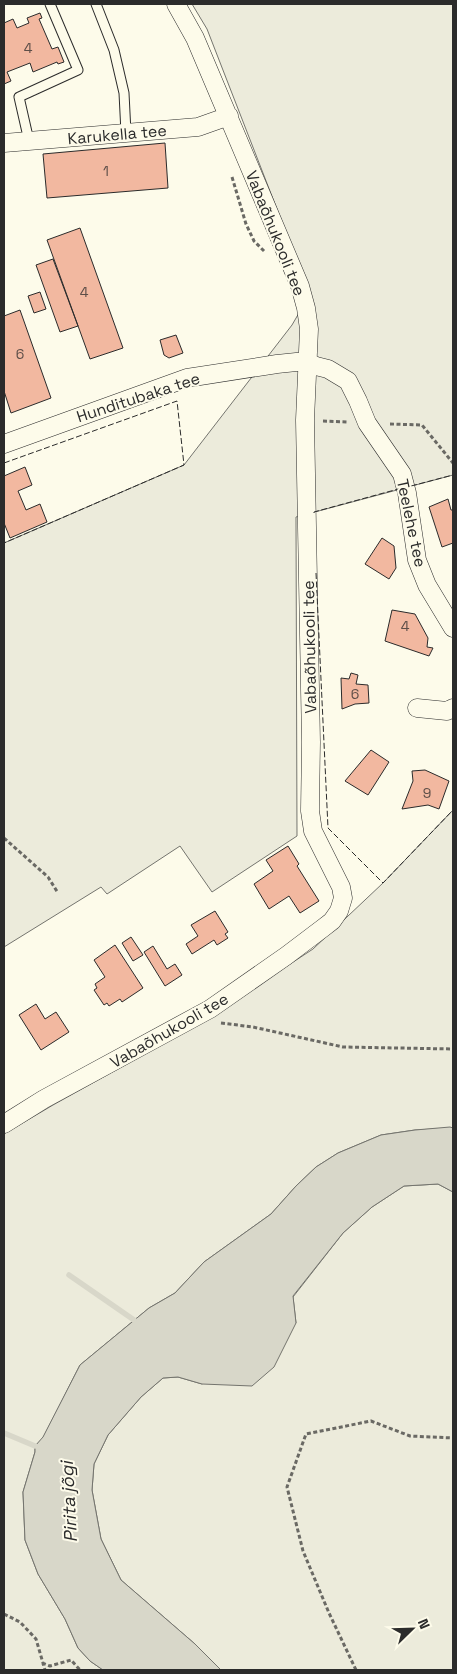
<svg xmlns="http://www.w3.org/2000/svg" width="457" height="1674" viewBox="0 0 457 1674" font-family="'Space Grotesk',sans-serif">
<rect width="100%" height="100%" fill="#fdfbea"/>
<path fill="#ecebdb" stroke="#74746e" d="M192,4H453V475L296,517L297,836L212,892L180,846L107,894L101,887L4,947V543L184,465L292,325L310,294L207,29Z
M453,810V1128L415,1130L381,1135L338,1153L316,1167L296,1186L271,1214L204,1262L175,1293L149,1308L80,1365L43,1438L35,1446V1452L23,1492L25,1540L38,1574L65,1619L78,1648L90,1661L103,1670H4V1134L53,1105L197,1025L313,949L383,883Z
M438,1184L453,1192V1670H221L195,1644L121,1580L101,1539L92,1490L94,1464L108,1435L141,1397L163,1378L178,1377L202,1384L296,1323L293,1297L343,1233L372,1207L404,1186Z"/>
<path fill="#d8d7c9" stroke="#74746e" d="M450,1127L453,1128V1192L438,1184L404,1186L372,1207L343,1233L293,1296L296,1323L274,1367L252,1386L202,1384L178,1377L163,1378L141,1397L108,1435L94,1464L92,1490L101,1539L121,1580L195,1644L221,1670H103L90,1661L78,1648L65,1619L38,1574L25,1540L23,1492L35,1452V1446L43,1437L80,1365L149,1308L175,1293L204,1262L271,1214L296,1186L316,1167L338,1153L381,1135L415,1130Z"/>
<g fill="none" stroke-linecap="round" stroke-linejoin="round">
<path stroke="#d8d7c9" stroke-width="5.5" d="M69,1275L134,1320
M4,1433L35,1446"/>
</g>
<path fill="#f2b8a0" stroke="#2b2b2b" d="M40,13L42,18L39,19L52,49L58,47L64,62L58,64L57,62L33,72L30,63L7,72L11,81L4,84V23L13,19L17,28L29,23L27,18Z
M165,143L168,188L47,198L43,154Z
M80,228L123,348L90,359L47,240Z
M53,259L78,326L60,332L36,265Z
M40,292L46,309L34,313L28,296Z
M20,310L51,398L11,413L4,391V316Z
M176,335L183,353L169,358L164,355L160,340Z
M25,467L32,485L18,491L26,510L40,504L47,522L10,538L4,523V476Z
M448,499L451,510H453V543L442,547L429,507Z
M382,538L394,546L396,568L389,579L365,564Z
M392,610L415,614L428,638L427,647L433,648L429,656L385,641Z
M351,673L358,675L356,684L368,685L369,703L355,704L342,709L341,678L349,679Z
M371,750L389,762L368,795L345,781Z
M425,770L449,781L439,809L428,805L402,809L413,781L412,771Z
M288,846L299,864L297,866L319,901L300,913L289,896L269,909L254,884L273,871L266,860Z
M215,911L228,932L225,934L228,938L217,945L214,940L192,954L186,944L198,936L191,925Z
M131,937L143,955L133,961L122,943Z
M115,945L143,988L122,1002L120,999L109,1006L107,1003L104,1005L94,990L97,988L95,984L105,977L94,960Z
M153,946L167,969L175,964L182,975L165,986L144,952Z
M36,1004L45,1019L56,1012L69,1032L41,1050L19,1015Z"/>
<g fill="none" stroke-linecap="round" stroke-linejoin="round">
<g stroke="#2b2b2b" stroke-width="11">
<path id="service" d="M96,4L114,50L124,93L126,133
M29,141L19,97L78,70L50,4"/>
</g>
<g stroke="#2b2b2b" stroke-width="19">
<path id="minor" d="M4,143L198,127L229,116
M4,444L187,378L277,364L306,361L316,366L328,369L348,381L358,401L367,423L402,474L407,493L417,560L427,585L453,628
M417,708L447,711L453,708
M4,1124L44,1099L210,1009L286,956L323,928L332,921L339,911L343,898L341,887L313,831L310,811L311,742L305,420L309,329L306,308L300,286L195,38L176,4"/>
</g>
<path stroke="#6a6964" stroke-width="3" stroke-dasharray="4 2.5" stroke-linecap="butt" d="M232,177L246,224L254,241L265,252
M323,421L347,422
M390,424L422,425L453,463
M4,838L48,877L58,893
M221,1023L253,1027L343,1047L453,1049
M4,1614L20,1622L36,1639L45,1670
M42,1663L50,1666L71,1660L80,1670
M356,1670L329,1613L303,1551L287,1487L306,1434L371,1421L410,1436L453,1438"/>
<use href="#service" stroke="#fdfbea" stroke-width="9"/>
<use href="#minor" stroke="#fdfbea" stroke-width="18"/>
<path stroke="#2b2b2b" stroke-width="1" stroke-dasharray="6 2.5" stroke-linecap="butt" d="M4,463L177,401L184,465L4,543
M411,486L453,475
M314,513V512L402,488
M316,573L328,828L383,883L453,810"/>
</g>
<g text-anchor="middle" stroke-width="4" stroke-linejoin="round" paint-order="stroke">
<g font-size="14" fill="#5d4e48">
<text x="28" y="53">4</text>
<text x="106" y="176">1</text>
<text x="84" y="297">4</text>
<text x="20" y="359">6</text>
<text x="405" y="631">4</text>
<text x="355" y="699">6</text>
<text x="427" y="798">9</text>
</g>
<g font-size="16" fill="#2b2b2b" stroke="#fdfbea">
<text transform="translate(117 134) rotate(-5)" y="6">Karukella tee</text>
<text transform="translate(276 233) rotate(68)" y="6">Vabaõhukooli tee</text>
<text transform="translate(138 397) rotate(-18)" y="6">Hunditubaka tee</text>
<text transform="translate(412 523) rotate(78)" y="6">Teelehe tee</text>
<text transform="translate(309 647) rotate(-91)" y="6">Vabaõhukooli tee</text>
<text transform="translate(169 1030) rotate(-30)" y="6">Vabaõhukooli tee</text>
</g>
<g font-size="18" font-style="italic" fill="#2b2b2b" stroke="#fdfbea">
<text transform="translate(69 1502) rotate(-93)" y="6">Pirita jõgi</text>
</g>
</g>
<rect width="457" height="1674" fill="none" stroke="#2b2b2b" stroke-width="10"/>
<g transform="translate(412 1629) rotate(67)" stroke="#fdfbea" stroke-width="4" paint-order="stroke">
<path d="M0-4L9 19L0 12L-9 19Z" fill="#2b2b2b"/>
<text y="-8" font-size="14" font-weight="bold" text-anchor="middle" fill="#2b2b2b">N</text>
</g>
</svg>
